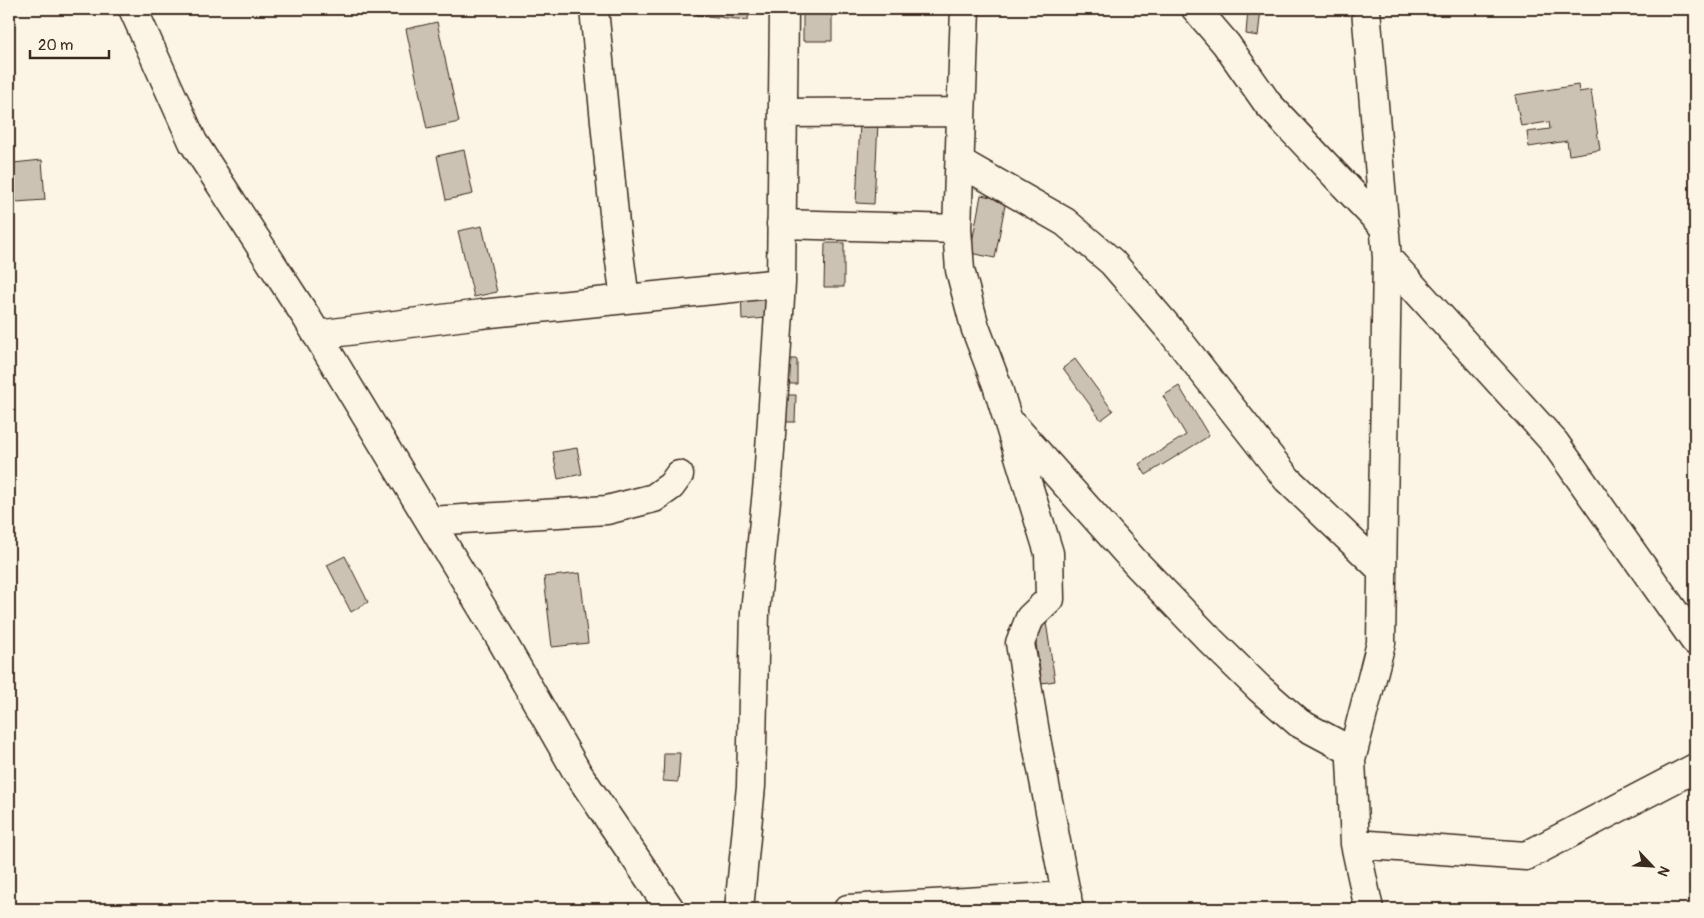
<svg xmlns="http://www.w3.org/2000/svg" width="1704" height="918" viewBox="0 0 1704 918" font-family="Pangolin,sans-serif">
<rect width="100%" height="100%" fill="#fcf5e5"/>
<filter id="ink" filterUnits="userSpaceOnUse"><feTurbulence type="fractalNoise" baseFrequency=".02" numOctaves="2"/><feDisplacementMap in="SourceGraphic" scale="10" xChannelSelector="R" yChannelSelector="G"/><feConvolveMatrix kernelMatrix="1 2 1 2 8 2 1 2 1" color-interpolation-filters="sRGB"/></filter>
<g filter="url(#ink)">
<path fill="#ccc2b3" stroke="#3b2a1e" d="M697,9H749L748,20L696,15Z
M803,9H832V41H803Z
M1248,9H1261L1258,36L1246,34Z
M437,22L459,122L427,129L406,29Z
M1578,85L1579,92L1591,90L1600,150L1569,155L1567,141L1529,147L1527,132L1550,129L1549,122L1521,126L1515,95Z
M860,123H878L874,204L856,203Z
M464,150L473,194L446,200L437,156Z
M42,160L45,200L16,202L13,163Z
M981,195L1006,200L995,258L970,253Z
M482,226L497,292L474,297L458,231Z
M825,243H844V287H824Z
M766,288L767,318L742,320L741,289Z
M782,359H797V384H782Z
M1075,359L1113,411L1101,420L1063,368Z
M1179,386L1209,436L1146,475L1139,464L1186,435L1163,396Z
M784,395H796L795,422H783Z
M577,448L582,474L558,479L553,452Z
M345,556L368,602L351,612L327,565Z
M580,573L588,643L552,647L544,577Z
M1046,622L1055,681L1042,683L1033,624Z
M664,753H680L678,782L663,781Z"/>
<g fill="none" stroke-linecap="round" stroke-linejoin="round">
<g stroke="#3b2a1e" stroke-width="31">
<path id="minor" d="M133,9L193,142L307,318L498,634L577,772L670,909
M594,9L615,224L625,299
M965,9L957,229L960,270L975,327L997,385L1049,553L1050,599L1030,618L1020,643L1037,744L1069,909
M1196,9L1226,44L1268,104L1385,228
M1366,9L1387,258L1381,643L1351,760L1355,844L1369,909
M783,113L961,112
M960,162L1065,222L1112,262L1172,332L1287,479L1382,570
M781,224L957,229
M1387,258L1555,443L1695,641
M317,335L481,314L781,283
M1014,426L1135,562L1210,640L1259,688L1299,723L1353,752
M430,521L607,510L654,498L671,486L679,475
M1355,844L1526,856L1695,768
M739,909L751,786L755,612L768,480L781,283L784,9
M848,909L1067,896"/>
</g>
<use href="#minor" stroke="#fcf5e5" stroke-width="28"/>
</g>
</g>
<rect width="1704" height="918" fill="none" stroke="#fcf5e5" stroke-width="30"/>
<rect x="15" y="15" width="1674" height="888" fill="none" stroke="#3b2a1e" stroke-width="2" filter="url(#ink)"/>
<g transform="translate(1652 866) rotate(115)" stroke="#fcf5e5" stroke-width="4" paint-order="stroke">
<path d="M0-4L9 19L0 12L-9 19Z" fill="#3b2a1e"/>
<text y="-8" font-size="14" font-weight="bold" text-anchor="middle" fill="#3b2a1e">N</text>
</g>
<path d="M30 50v8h79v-8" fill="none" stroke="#3b2a1e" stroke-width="2.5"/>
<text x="38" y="50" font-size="15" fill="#3b2a1e" stroke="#fcf5e5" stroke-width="4" paint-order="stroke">20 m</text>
</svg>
